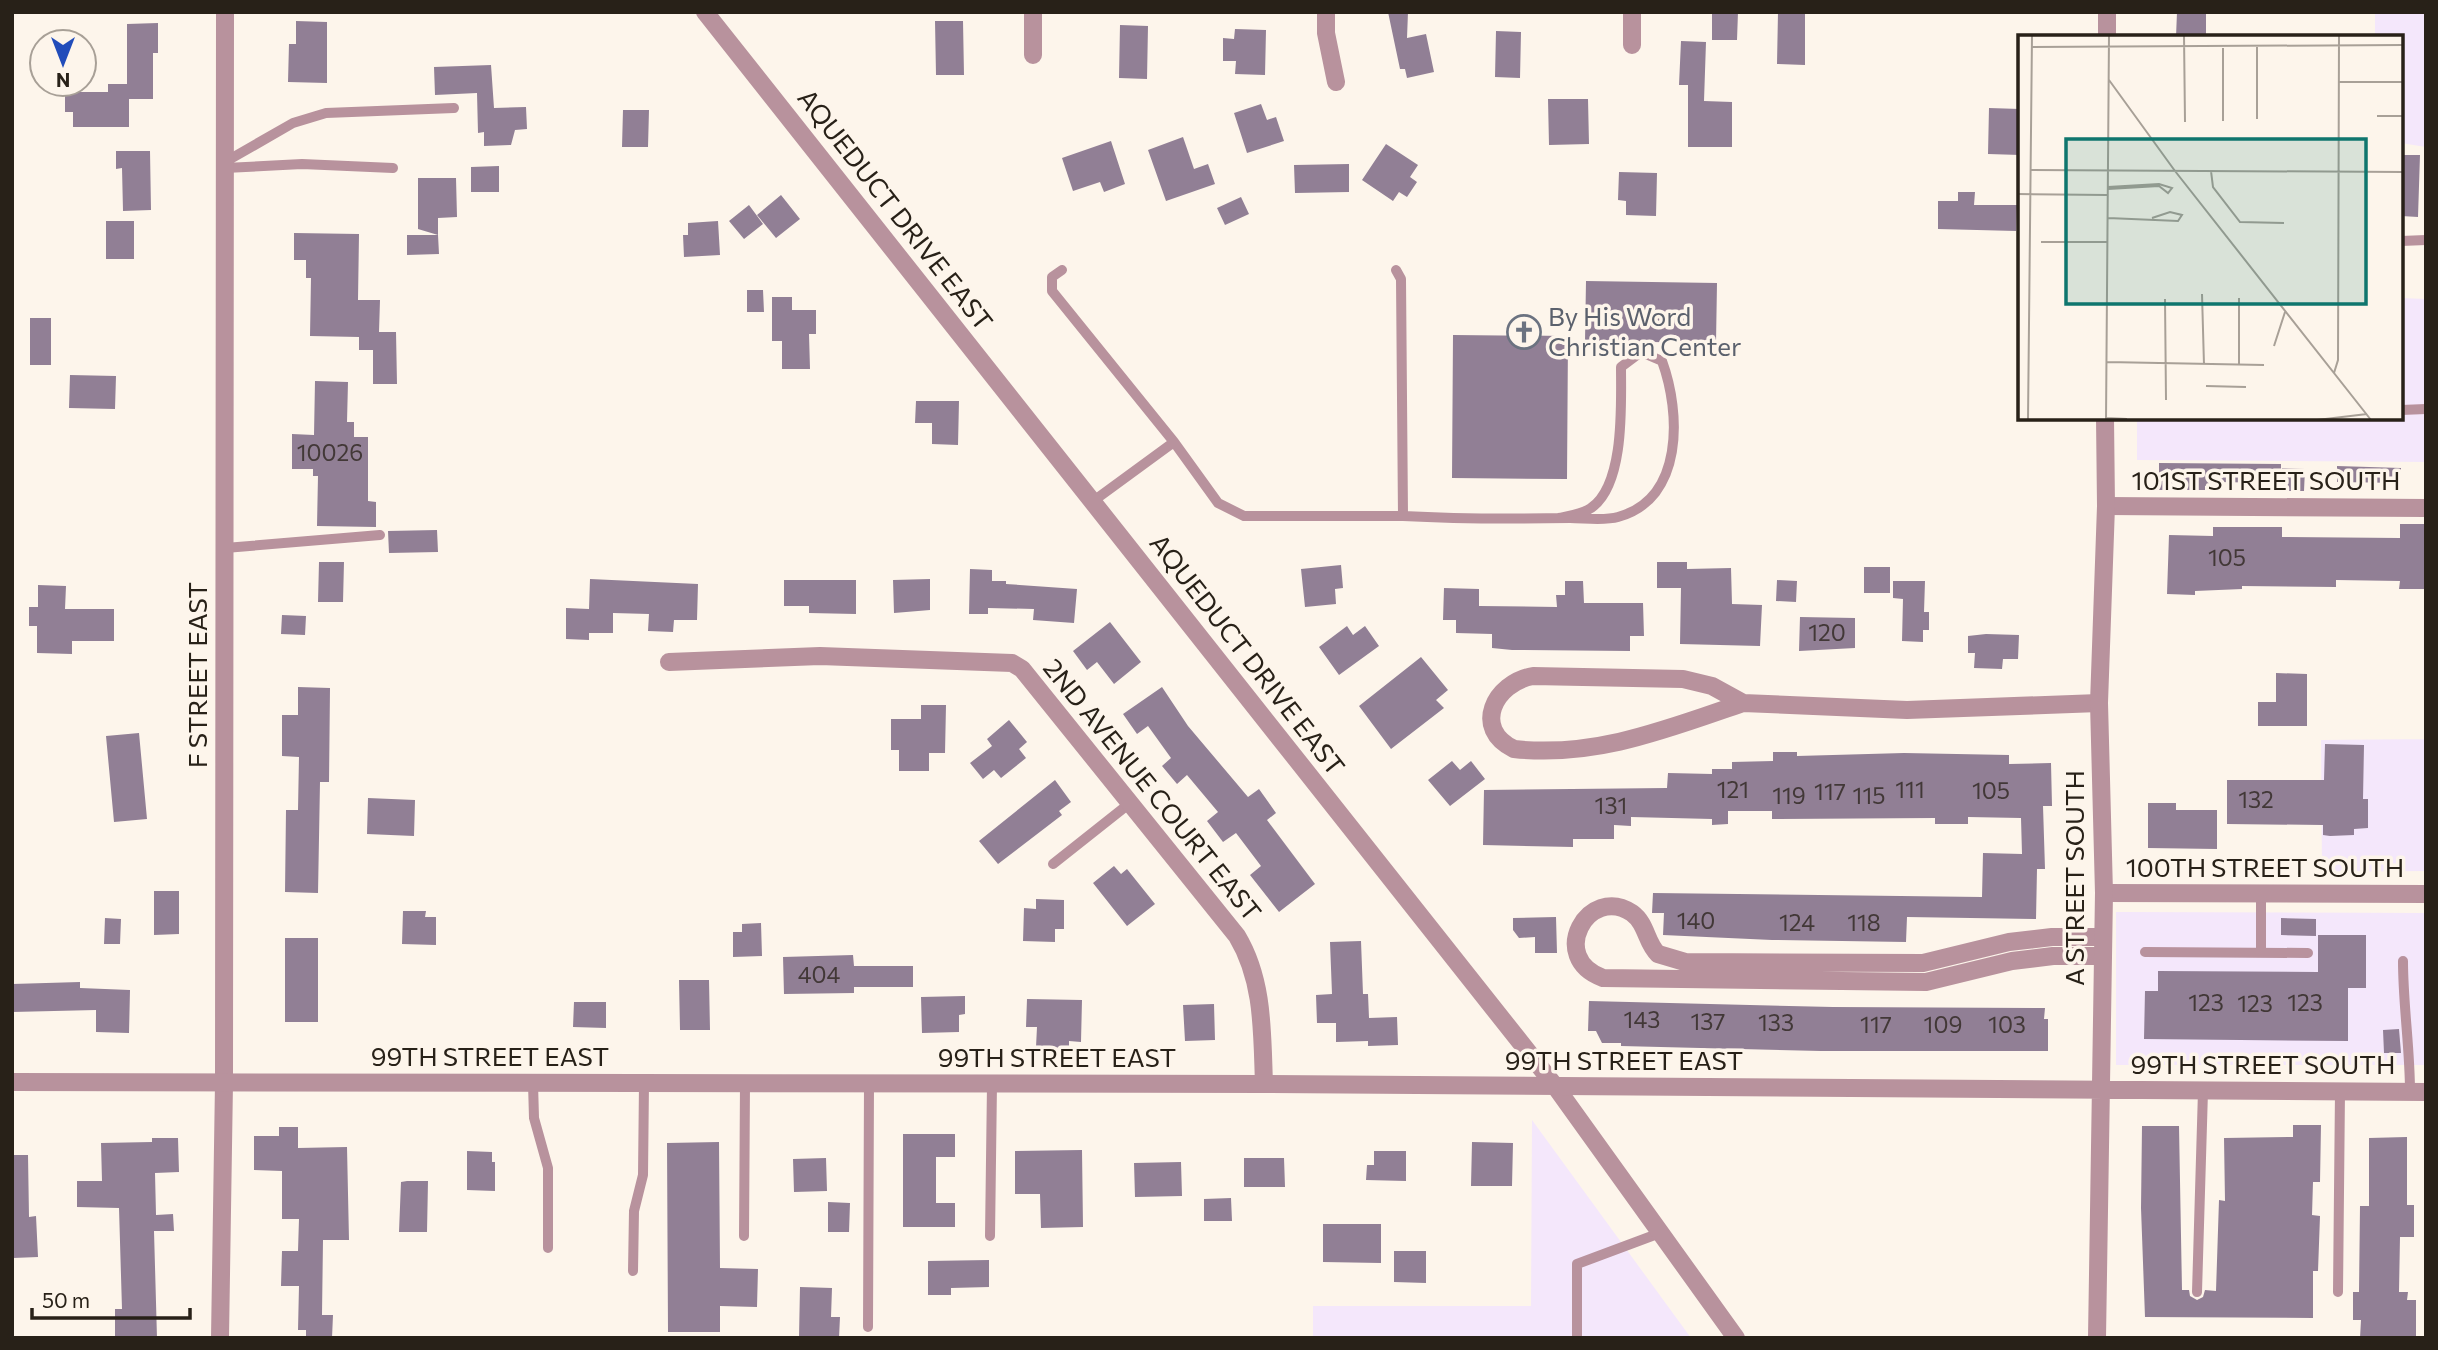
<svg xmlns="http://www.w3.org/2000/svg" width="2438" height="1350" viewBox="0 0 2438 1350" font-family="Commissioner,sans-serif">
<rect width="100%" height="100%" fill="#fdf5eb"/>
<path fill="#f4e7fb" d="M2375,12H2426V147L2401,143V37H2375Z
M2401,298L2426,299V462L2137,460V418H2401Z
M2423,600L2426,871L2322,872L2321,740L2425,739Z
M2116,912L2426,913V1065H2116Z
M2424,1115H2426V1322H2424Z
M1532,1120L1691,1338H1313V1306H1531Z"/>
<path fill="#917f95" d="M1388,12H1408L1407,38L1426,34L1434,72L1407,78L1405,69H1400Z
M1712,12H1738L1737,40H1712Z
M1778,12H1805V65L1777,64Z
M2177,12H2206V37H2176Z
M296,21L327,22V83L288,82L289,44H296Z
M935,21H963L964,75H936Z
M158,23V53H153V99H129V127H73V112H65V92H108V84H127V24Z
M1120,25L1148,26L1147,79L1119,78Z
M1235,29L1266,30L1265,75L1235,74L1236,61H1223V38L1234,39Z
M1496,31L1521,32L1520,78L1495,77Z
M1681,41L1706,42L1704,101L1732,102V147H1688V85H1679Z
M491,65L494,108L526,107L527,129L515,130L511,145L484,146V132L478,133L477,93L435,95L434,67Z
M1548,99H1588L1589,144L1549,145Z
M1261,104L1267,120L1276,117L1284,141L1247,153L1234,113Z
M1989,108L2020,109V155L1988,154Z
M623,110H649L648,147H622Z
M1183,137L1194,169L1208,164L1215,184L1166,201L1148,150Z
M1111,141L1125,184L1104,192L1100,182L1073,191L1062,158Z
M1386,144L1418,165L1410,177L1417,182L1407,197L1399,192L1393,201L1362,180Z
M116,151H150L151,210L123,211L122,168L116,169Z
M2401,155H2420L2418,217L2401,216Z
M1349,164V192L1295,193L1294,165Z
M499,166V192H471V167Z
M1619,172L1657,173L1656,216L1626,215V201L1618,200Z
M418,178H456L457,217L438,218V235L418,229Z
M1958,192H1975L1974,205H2017L2016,231L1938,229V201H1958Z
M781,195L800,219L776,238L757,215Z
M1241,197L1249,214L1225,225L1217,208Z
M749,205L763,224L744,239L729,221Z
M106,221H134V259H106Z
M718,221L720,255L684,257L683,235H688V223Z
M294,233L359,234L358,300H380L379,332H396L397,384H373V350H359V337L310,336L311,278H306V260H294Z
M407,235H438L439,254L407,255Z
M1586,281L1717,283L1716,343L1585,341Z
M747,290H763L764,312H747Z
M772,297H792V310H816V334H809L810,369H782V341H772Z
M30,318H51V365H30Z
M1453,335L1568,336L1567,479L1452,478Z
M70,375L116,376L115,409L69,408Z
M315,381L348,382L347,422H354V437H368V501L376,502V527L317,526L318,476H313V469H292V434L314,435Z
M916,401H959L958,445L932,444V423H915Z
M2159,463L2281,464V483L2215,482V486H2205V490H2159Z
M2337,466L2401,468V483L2337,482Z
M2282,468L2305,469L2304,491H2282Z
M2400,524H2426V589H2399L2400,581L2336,580V587L2242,586V589L2195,591V595L2167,594L2169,535L2213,536V527H2282V537L2400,538Z
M437,530L438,552L389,553L388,531Z
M319,562H344L343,602H318Z
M1657,562H1687V569L1731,568L1732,604L1762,605L1760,646L1680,644L1681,588H1657Z
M1341,565L1343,588L1335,589L1336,604L1305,607L1301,569Z
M1864,567H1890V593H1864Z
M970,569L992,570V581H1006V584L1077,589L1074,623L1033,620L1034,609L988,608V614H969Z
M590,579L698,584L697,620H674L673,632L648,631L649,614L613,613V633H589V640L566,639V608L589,609Z
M930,579V610L894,613L893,580Z
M784,580H856V614L809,613V606H784Z
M1777,580L1797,581L1796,602L1776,601Z
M1565,581H1583L1584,603H1643L1644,636H1630V651L1512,650L1492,648V634L1456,633V620H1443L1444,588L1479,589V606L1557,607L1556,595H1565Z
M1893,581H1925L1924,612H1929V630H1923V642L1902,641L1903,599L1893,598Z
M38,585L66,586L65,609H114V641H72V654L37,653V626H29V607H38Z
M282,615L306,616L305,635L281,634Z
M1800,617L1855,618V648L1799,651Z
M1110,622L1141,662L1114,684L1097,662L1087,670L1073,651Z
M1347,626L1353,635L1365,626L1379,646L1339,675L1319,647Z
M1986,634L2019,635L2018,659H2003L2002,669L1974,668L1975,653H1968V636Z
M1421,657L1448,690L1436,700L1444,708L1391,749L1359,706Z
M2276,673L2307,674V726H2258V702H2276Z
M298,687L330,688L329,782H320L318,893L285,892L286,810H298L299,757L282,756V715H298Z
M1162,687L1188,726L1248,797L1259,789L1276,813L1267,820L1315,884L1279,912L1250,875L1261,866L1236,833L1223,842L1207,821L1218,812L1187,775L1177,784L1162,766L1171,758L1148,726L1137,734L1123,714Z
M921,705H946L945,753H929V771H899V750H891V719H921Z
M1009,720L1027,742L1019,749L1026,758L1001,778L994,770L983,779L970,763L992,746L987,739Z
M139,733L147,819L114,822L106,736Z
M2325,744L2364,745L2363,799H2368V828L2354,829V835L2330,836L2323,835V825L2227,824V780H2324Z
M1773,752H1797V756L1904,753L2009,755V764L2051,763L2052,806H2043L2045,869H2037L2036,919L1907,917L1906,942L1772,940L1663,935L1664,913H1652L1653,893L1982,897L1983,853L2022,854L2021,818L1968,817V824H1935V818L1772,819V811H1728V824L1712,825V819L1631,817V826L1614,825V839H1573V847L1483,845L1484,790L1667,788L1668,773L1712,774V769H1732V762L1773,761Z
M1452,761L1460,770L1471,761L1485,779L1450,806L1428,780Z
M1055,780L1071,802L1059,811L1062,815L998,864L979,841Z
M368,798L415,800L414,836L367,834Z
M2148,803H2176V810H2217V849L2148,848Z
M1114,866L1121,874L1127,869L1155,904L1127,926L1093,883Z
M154,891H179V934L154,935Z
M1036,899L1064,900V929H1055V942L1023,941L1024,908L1036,909Z
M403,911H426L425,917H436V945L402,944Z
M1556,917L1557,953H1535V937L1519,938L1513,930V918Z
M105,918L121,919L120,944H104Z
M2281,918L2316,919V936L2281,935Z
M761,923L762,956L733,957V932H742V924Z
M2318,935H2366V988H2348V1041L2144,1039L2145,991H2158V971L2318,972Z
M285,938H318V1022H285Z
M1361,941L1363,994H1368L1369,1018L1397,1017L1398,1045L1368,1046V1041L1336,1042V1023H1317L1316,995L1332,994L1330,942Z
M853,955L854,966H913V987H854V993L784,994L783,957Z
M679,980H709L710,1030H680Z
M80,982V988L130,990L129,1033L96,1032V1010L12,1012V984Z
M965,996V1014L959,1015V1032L922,1033L921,997Z
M1027,999L1082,1000L1081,1042L1069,1041V1048L1036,1047L1037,1027H1026Z
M1589,1001L1833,1007L2045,1008L2044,1019H2048V1051H1821L1621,1046V1043H1602L1596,1031H1588Z
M574,1002H606V1028L573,1027Z
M1214,1004L1215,1040L1185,1041L1183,1005Z
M2399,1029L2401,1053H2384L2383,1030Z
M2293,1125H2321L2320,1182H2313L2312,1215L2320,1216L2318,1271H2313V1318L2145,1317L2141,1208L2142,1126H2179L2182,1290H2189L2190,1296L2197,1300L2203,1297L2205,1290L2216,1291L2219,1200L2225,1201L2224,1138L2293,1137Z
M279,1127H298V1148L347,1147L349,1240H323L322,1315H333L332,1338H306V1330H298L299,1286H281L282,1251H298L299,1219H282V1171L254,1170V1136H279Z
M903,1134H955V1157H936V1203H955V1227H903Z
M2407,1137V1205H2414V1237H2400L2399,1292H2408L2407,1300H2416V1338H2360L2361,1320H2353V1292H2359L2360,1206H2369V1138Z
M152,1138H178L179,1172L155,1173L156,1215L173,1214L174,1231H154L157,1338H115V1309H122L119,1208L77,1207V1181H102L101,1143L152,1142Z
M719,1142L720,1268L758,1269L757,1307L720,1306V1332H668L667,1143Z
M1472,1142L1513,1143L1512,1186H1471Z
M1082,1150L1083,1227L1041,1228L1040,1194H1015V1151Z
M467,1151L492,1152V1162H495V1191L467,1190Z
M1374,1151H1406V1181L1366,1180L1367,1165H1374Z
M12,1155H28L29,1217L36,1216L38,1257L13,1258Z
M826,1158L827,1191L794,1192L793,1159Z
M1244,1158H1284L1285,1187H1244Z
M1181,1162L1182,1196L1135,1197L1134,1163Z
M407,1181H428L427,1232H399L401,1182Z
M1231,1198L1232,1221H1204V1199Z
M828,1202L850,1203L849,1232H828Z
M1323,1224H1381V1263L1323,1262Z
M1394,1251H1426V1283L1394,1282Z
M989,1260V1287L951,1288V1295H928V1261Z
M800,1287L832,1288L831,1317H840L839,1338H799Z"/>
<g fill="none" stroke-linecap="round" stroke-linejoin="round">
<path stroke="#b8929d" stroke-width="10" d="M225,162L293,123L326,113L454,108
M225,168L302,164L393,168
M2401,241L2426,240
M1062,270L1052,277V291L1174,442
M2401,410L2426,409
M1092,502L1174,442L1218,503L1244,516H1403L1401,279L1396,270
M1403,516C1458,519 1514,519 1570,518C1584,518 1604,521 1618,517C1684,499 1681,413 1662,361L1641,352L1621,367C1621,404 1625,485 1591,508C1583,514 1568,516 1559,518
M225,548L380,535
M1053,864L1130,803
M2261,894V953
M2145,952L2308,953
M2403,961C2403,1005 2410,1048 2410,1092
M533,1083L534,1118L548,1168V1248
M744,1236L745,1083
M990,1236L992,1084
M633,1271L634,1211L643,1175L644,1083
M2197,1292L2203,1091
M2338,1292L2340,1091
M868,1327L869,1084
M1577,1338V1264L1660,1233"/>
<path stroke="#b8929d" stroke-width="18" d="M705,12L1555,1086L1736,1338
M1033,12V55
M1326,12V33L1336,82
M1632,12V45
M2106,506L2426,508
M669,662L820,656L1012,663L1022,669L1237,936C1264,981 1262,1033 1264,1084
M1743,703C1667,729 1595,758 1514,749C1472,729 1494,683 1533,676L1683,679L1712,686L1743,703L1907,710L2099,703
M2104,893L2426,894
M2103,956H2053L2012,961L1926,982L1603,978C1547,958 1588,884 1632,913C1647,924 1646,943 1658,954L1685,962L1923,963L2009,942L2052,937H2103
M220,1338L224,1083L225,12"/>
<path stroke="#b8929d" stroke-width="18" d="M2107,37V12
M12,1082L1264,1084L2426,1092
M2097,1338L2104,893L2099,703L2106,506L2105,418"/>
</g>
<defs>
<g id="church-ring" transform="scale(1.75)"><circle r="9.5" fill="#fdf5eb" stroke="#6b7280" stroke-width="1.5"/><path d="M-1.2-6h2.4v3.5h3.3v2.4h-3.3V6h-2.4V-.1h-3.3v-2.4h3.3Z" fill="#6b7280"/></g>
</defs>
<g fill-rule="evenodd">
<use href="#church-ring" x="1524" y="332"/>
</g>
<g text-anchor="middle" stroke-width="7" stroke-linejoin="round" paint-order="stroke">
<g font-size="23" fill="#423837">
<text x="330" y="461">10026</text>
<text x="2227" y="566">105</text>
<text x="1827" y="641">120</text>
<text x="1733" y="798">121</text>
<text x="1910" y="798">111</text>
<text x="1991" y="799">105</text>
<text x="1830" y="800">117</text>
<text x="1789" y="804">119</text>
<text x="1869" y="804">115</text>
<text x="2256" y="808">132</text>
<text x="1611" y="814">131</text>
<text x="1696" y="929">140</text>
<text x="1797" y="931">124</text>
<text x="1864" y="931">118</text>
<text x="819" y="983">404</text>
<text x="2206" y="1011">123</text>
<text x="2305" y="1011">123</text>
<text x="2255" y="1012">123</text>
<text x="1642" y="1028">143</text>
<text x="1708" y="1030">137</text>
<text x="1776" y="1031">133</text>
<text x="1876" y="1033">117</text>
<text x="1943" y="1033">109</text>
<text x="2007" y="1033">103</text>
</g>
<g font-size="26" fill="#282118" stroke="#fdf5eb">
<text transform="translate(895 210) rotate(52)" y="9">AQUEDUCT DRIVE EAST</text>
<text x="2266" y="490">101ST STREET SOUTH</text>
<text transform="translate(1247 655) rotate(52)" y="9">AQUEDUCT DRIVE EAST</text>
<text transform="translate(198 675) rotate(-90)" y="9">F STREET EAST</text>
<text transform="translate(1152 790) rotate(51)" y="9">2ND AVENUE COURT EAST</text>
<text x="2265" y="877">100TH STREET SOUTH</text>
<text transform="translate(2075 878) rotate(-90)" y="9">A STREET SOUTH</text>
<text x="490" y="1066">99TH STREET EAST</text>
<text x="1057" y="1067">99TH STREET EAST</text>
<text x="1624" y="1070">99TH STREET EAST</text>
<text x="2263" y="1074">99TH STREET SOUTH</text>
</g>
<g font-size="26" fill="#5b616d" stroke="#fdf5eb" text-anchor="start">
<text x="1548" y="326">By His Word<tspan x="1548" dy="30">Christian Center</tspan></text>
</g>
</g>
<g transform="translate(2018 35)">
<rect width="385" height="385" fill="#fdf5eb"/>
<path fill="none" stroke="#a8a097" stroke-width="2" d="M166,0L167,87M13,12L385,10M91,45L157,136L353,385M321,47H385M359,81H385M239,84V12M205,86V13M12,135L385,137M193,136L195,152L222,187L266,188M90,154L141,151L150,158L154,153L141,149L90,152M0,159L89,160M90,183L160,186L164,180L152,177L134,183M23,207H89M184,259L186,330M221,263V330M147,264L148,365M256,311L267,277M89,327L246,330M316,338L320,325L321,0M188,351L228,352M88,383L109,384M10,385L14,0M88,385L91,0M299,385L349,379"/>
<path fill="#0f766e" fill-opacity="0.15" stroke="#0f766e" stroke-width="3.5" d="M48,104H348V269H48Z"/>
<rect width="385" height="385" fill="none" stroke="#282118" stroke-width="3.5"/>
</g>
<rect width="2438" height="1350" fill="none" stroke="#282118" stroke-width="28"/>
<g transform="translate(63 63) rotate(180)"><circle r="33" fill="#fdf5eb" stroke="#a8a097" stroke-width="2"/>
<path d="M0-5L12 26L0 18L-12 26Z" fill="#214cba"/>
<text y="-10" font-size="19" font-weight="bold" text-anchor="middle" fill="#282118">N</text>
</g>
<path d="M32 1308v10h158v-10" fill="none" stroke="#282118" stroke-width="3.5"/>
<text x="42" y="1308" font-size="21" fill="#282118" stroke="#fdf5eb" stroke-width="5" paint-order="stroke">50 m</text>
</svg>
